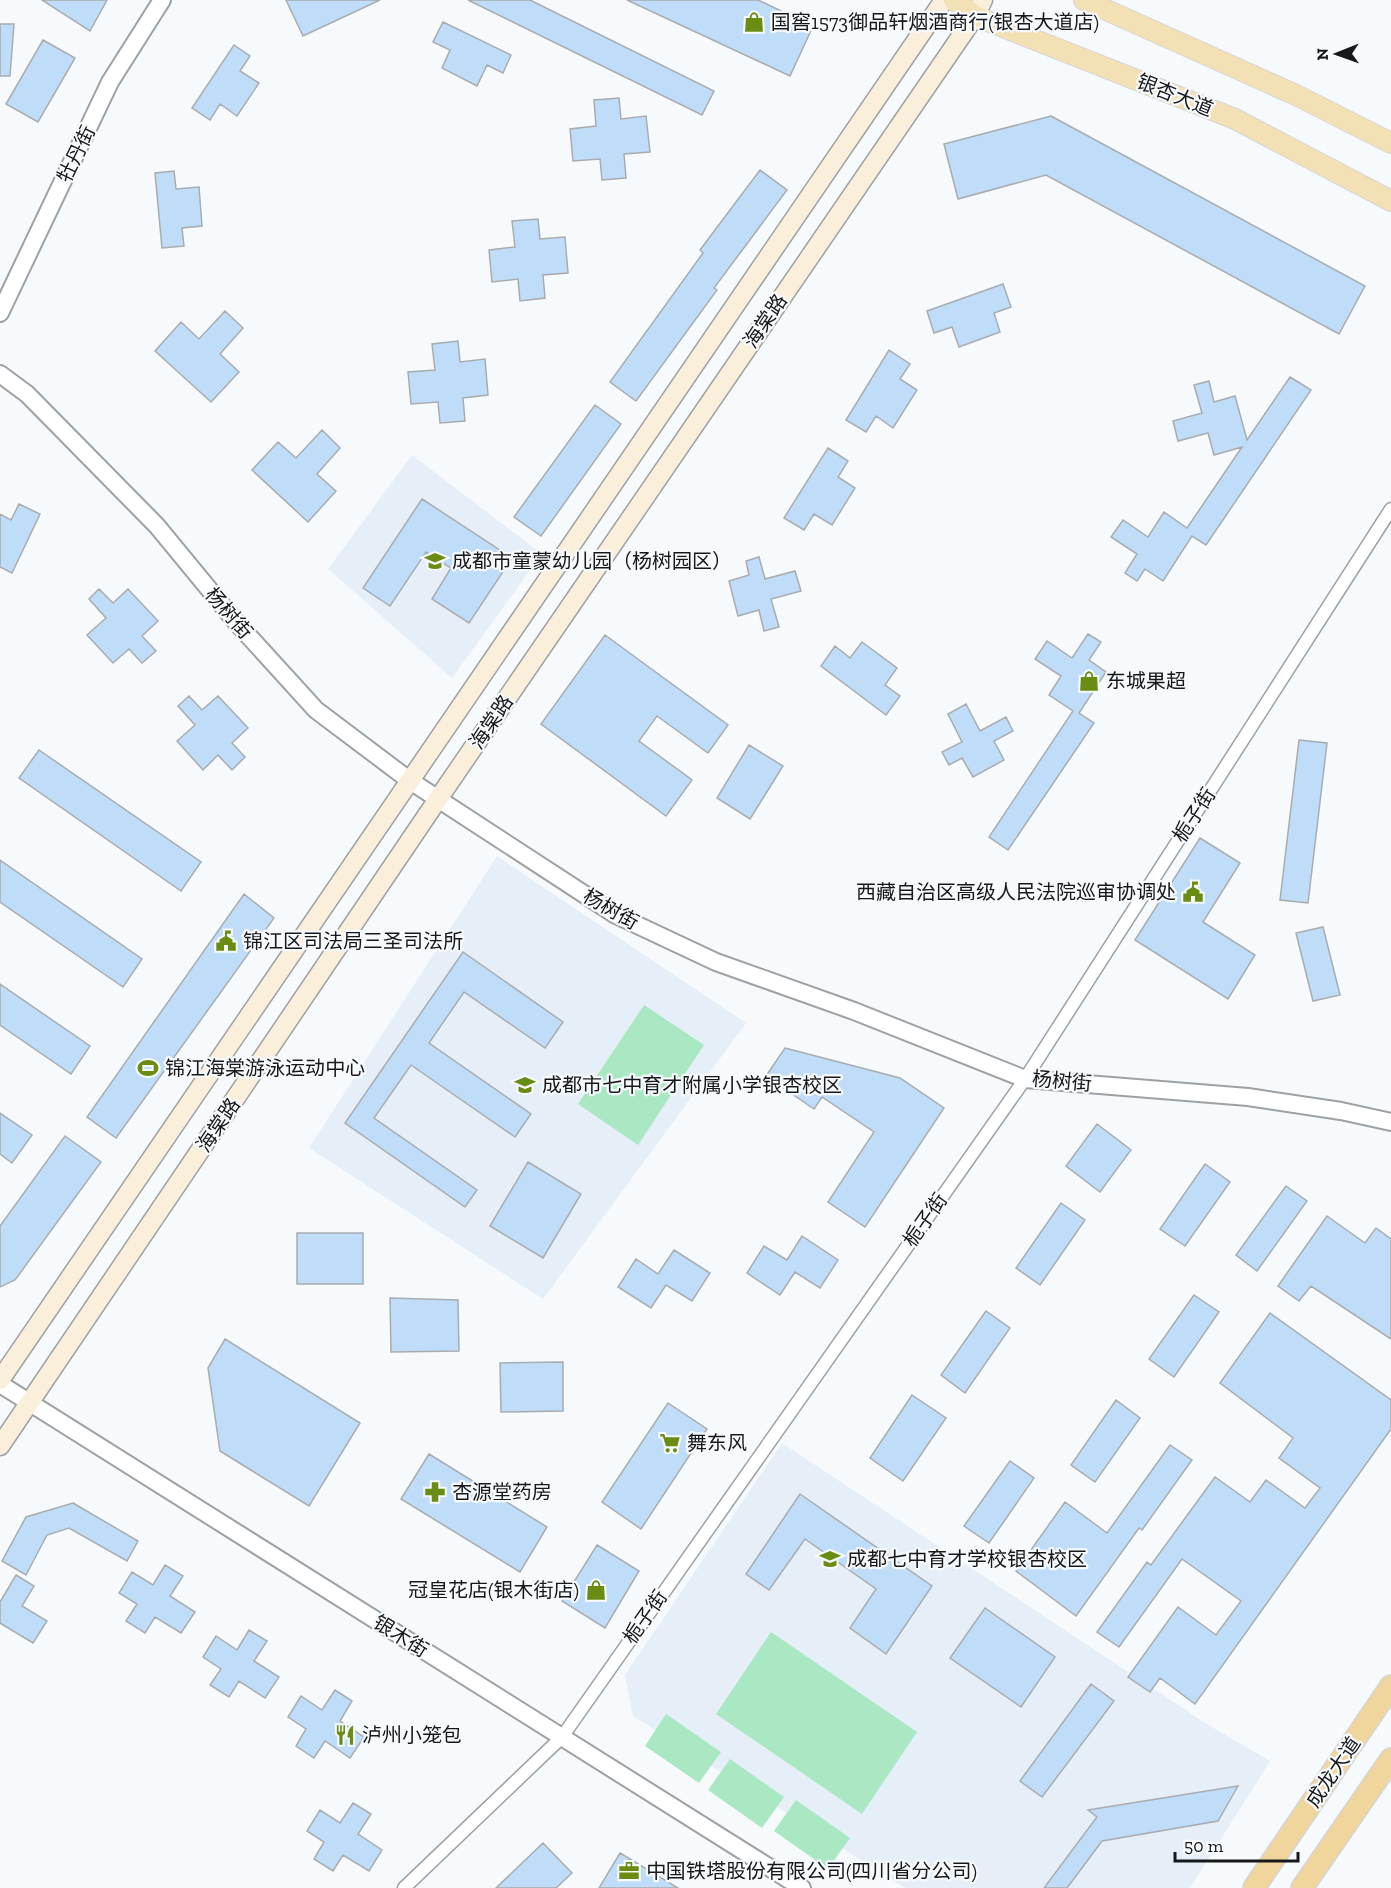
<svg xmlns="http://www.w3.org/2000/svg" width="1391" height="1888" viewBox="0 0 1391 1888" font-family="'Zilla Slab','Noto Sans SC',serif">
<rect width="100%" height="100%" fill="#f7fafd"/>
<path fill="#e6eff7" d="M412,455L542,554L452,678L328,569Z
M497,856L746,1023L543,1299L309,1148Z
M782,1443L1207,1724L1270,1761L1190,1888H905L633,1716L625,1675Z"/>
<path fill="#a9e8c3" d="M644,1005L704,1045L638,1145L578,1104Z
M771,1632L917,1732L862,1814L716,1714Z
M666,1714L721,1752L699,1783L645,1746Z
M730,1759L784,1797L762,1828L708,1790Z
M796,1800L850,1838L828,1869L774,1831Z"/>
<path fill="#bfddf9" stroke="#a9acaf" stroke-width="1.5" d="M42,0H107L90,31Z
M286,0H380L303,36Z
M468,0H530L714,91L702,115Z
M627,0H758L813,26L790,76Z
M443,22L511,55L503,73L487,65L477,86L442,68L450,50L433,42Z
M0,24H14L10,76H0Z
M43,40L75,58L38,122L6,104Z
M234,45L250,56L240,71L259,83L237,116L220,104L210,120L192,108Z
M619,98L621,119L646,116L650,152L624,154L626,178L602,180L600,159L573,161L570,129L596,126L594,100Z
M1051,116L1365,286L1339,334L1046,175L958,199L944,144Z
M760,170L787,190L714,288L717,290L636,401L610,382L703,253L700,250Z
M174,171L176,189L199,187L202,226L182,228L184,246L162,248L155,173Z
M538,219L540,239L565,237L568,273L543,275L545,298L520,301L518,279L492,282L489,250L515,247L512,221Z
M1003,284L1011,307L994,313L1000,332L959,347L952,327L934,333L927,311Z
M225,311L243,328L220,354L239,372L211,402L155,351L181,322L199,339Z
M458,341L460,362L485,359L488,395L463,398L465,421L440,423L438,402L411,404L408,372L435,370L432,344Z
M889,350L910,364L900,379L917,390L893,428L876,416L866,432L846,420Z
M1290,377L1311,390L1206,545L1192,536L1163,581L1145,569L1137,581L1125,573L1137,554L1111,537L1123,520L1148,537L1164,512L1187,528L1242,447L1214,455L1208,433L1178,441L1173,421L1202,413L1194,385L1209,381L1214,402L1235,396L1247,440Z
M595,405L621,424L541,536L514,517Z
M322,430L340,448L317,474L336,491L308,522L252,470L278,442L296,458Z
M828,448L848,461L838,477L855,488L832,525L814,514L804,530L784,518Z
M422,499L512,558L469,623L432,599L451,568L426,552L390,606L363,588Z
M19,504L40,514L12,573L0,567V514L11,520Z
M759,557L765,579L795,571L801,591L771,599L779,627L764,631L759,610L738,616L729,581L749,575L746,561Z
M99,589L113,603L128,589L158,621L142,636L156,651L142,663L129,649L113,663L87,635L106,618L89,599Z
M1088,634L1101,642L1089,660L1106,672L1079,713L1094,723L1008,850L989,837L1073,711L1049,695L1061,676L1035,659L1047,641L1072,658Z
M605,635L728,725L708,753L657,716L639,741L692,780L666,816L541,724Z
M862,642L897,668L885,685L900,696L886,715L821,666L835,646L850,658Z
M189,696L202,710L218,696L248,728L232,743L245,757L232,770L218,755L203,770L177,741L195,725L178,706Z
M966,704L980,731L1006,717L1013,731L994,741L1004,760L973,777L962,758L949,765L942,752L962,742L948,714Z
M1299,740L1327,743L1308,903L1280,900Z
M749,745L783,766L750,819L717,798Z
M39,750L201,862L181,891L19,778Z
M1200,838L1240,863L1203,922L1255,955L1228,999L1135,940Z
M0,860L142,959L123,987L0,902Z
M244,894L274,918L116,1138L87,1117Z
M1323,927L1340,995L1313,1001L1296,933Z
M463,952L563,1022L545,1048L464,992L429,1043L531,1114L515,1137L411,1065L374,1118L477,1190L465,1207L345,1123Z
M0,984L90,1046L71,1074L0,1025Z
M785,1048L900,1078L944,1108L865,1227L828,1202L874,1132L822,1097L814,1109L766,1076Z
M0,1113L32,1135L12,1163L0,1154Z
M1097,1124L1131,1150L1100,1192L1066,1166Z
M65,1136L101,1162L15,1280L0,1287V1226Z
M528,1162L581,1194L543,1258L490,1226Z
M1205,1164L1230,1182L1185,1246L1160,1229Z
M1286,1186L1307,1201L1257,1271L1236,1255Z
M1061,1203L1085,1220L1040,1285L1016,1268Z
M1327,1216L1365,1243L1376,1228L1391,1239V1339L1311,1286L1299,1301L1278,1286Z
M297,1233H363V1284H297Z
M802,1236L838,1260L820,1288L795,1272L780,1295L747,1273L764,1246L787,1260Z
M674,1250L710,1273L692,1301L666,1285L651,1308L618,1287L636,1259L658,1274Z
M1194,1295L1219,1312L1174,1377L1149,1359Z
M390,1298L458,1300L459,1351L391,1352Z
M986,1311L1010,1328L965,1393L941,1375Z
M1270,1313L1391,1400V1429L1195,1704L1160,1678L1150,1692L1128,1677L1178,1607L1216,1635L1241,1601L1182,1559L1119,1647L1097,1632L1147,1562L1151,1565L1215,1477L1250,1502L1266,1480L1305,1508L1320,1488L1279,1458L1293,1438L1220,1383Z
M225,1339L360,1423L309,1506L220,1451L208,1368Z
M563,1362V1411L501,1412L500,1363Z
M912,1395L946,1418L903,1481L870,1458Z
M1116,1400L1140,1418L1095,1482L1071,1465Z
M668,1403L707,1429L641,1529L602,1502Z
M1170,1445L1192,1460L1142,1530L1139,1528L1076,1616L1016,1571L1065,1502L1107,1533Z
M429,1454L547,1527L520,1572L401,1499Z
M1010,1461L1034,1478L989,1543L964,1526Z
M800,1494L932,1586L886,1654L850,1628L876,1589L805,1539L769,1590L746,1574Z
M73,1503L138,1541L127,1561L69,1528L47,1535L26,1575L2,1561L26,1517Z
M597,1545L639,1571L605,1628L562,1601Z
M165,1565L183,1576L170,1596L195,1612L181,1633L155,1617L145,1633L126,1621L137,1604L119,1593L132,1572L153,1585Z
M16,1575L34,1586L22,1606L47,1621L33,1643L0,1623V1602Z
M985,1608L1055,1657L1021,1707L950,1658Z
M249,1630L267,1641L254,1661L279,1677L265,1698L239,1681L229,1697L210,1685L221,1669L203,1657L216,1636L237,1650Z
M1091,1684L1114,1701L1042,1797L1020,1781Z
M335,1690L352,1701L340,1721L364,1737L350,1758L325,1741L314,1758L296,1746L306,1729L288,1717L301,1696L322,1710Z
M1238,1786L1218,1821L1102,1841L1067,1888H1044L1097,1817L1088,1810Z
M353,1803L371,1814L358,1834L382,1850L369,1871L343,1855L333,1871L314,1859L324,1842L307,1831L320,1810L340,1823Z
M543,1843L572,1873L556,1888H496Z
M620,1853L678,1888H599Z"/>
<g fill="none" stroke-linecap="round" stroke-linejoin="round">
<g stroke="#9ea1a4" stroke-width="15">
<path id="minor" d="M404,1888L562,1737L1025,1079L1391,509"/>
</g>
<g stroke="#9ea1a4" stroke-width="20">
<path id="tertiary" d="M0,313L110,82L162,0
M0,374L27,394L157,526L236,622L316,710L409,780L616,915L716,962L854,1011L1025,1079L1248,1097L1341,1111L1391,1122
M0,1384L802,1888"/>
</g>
<g stroke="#9ea1a4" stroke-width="21">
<path id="secondary" d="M0,1380L944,0
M0,1446L438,799L975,16L983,0"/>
</g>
<g stroke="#d5d5d6" stroke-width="22">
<path id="primary" d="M954,0L975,16L1235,119L1391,201
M1084,0L1296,95L1391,143"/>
</g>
<g stroke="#d5d5d6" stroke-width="24">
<path id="trunk" d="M1254,1888L1391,1686
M1302,1888L1391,1759"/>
</g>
<use href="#minor" stroke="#fff" stroke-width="12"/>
<use href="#tertiary" stroke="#fff" stroke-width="16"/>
<use href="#secondary" stroke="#f9efda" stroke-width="18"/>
<use href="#primary" stroke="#f4e0b5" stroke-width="20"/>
<use href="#trunk" stroke="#f0d69c" stroke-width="21"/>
</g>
<defs>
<g id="shop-bare" transform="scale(1.62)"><path d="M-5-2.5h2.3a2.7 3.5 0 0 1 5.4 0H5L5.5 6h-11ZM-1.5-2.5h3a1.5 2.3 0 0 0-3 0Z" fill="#6a8c12" stroke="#f7fafd" stroke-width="2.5" paint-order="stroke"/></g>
<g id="school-bare" transform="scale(1.62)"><path d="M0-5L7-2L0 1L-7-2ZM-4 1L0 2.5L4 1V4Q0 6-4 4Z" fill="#6a8c12" stroke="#f7fafd" stroke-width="2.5" paint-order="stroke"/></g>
<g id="civic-bare" transform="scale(1.62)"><path d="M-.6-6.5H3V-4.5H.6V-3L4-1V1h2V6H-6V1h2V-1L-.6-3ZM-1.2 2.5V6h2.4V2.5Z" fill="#6a8c12" stroke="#f7fafd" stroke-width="2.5" paint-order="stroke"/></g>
<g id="stadium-bare" transform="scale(1.62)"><path d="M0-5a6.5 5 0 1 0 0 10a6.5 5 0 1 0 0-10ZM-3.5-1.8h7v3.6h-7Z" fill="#6a8c12" stroke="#f7fafd" stroke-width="2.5" paint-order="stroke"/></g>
<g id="supermarket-bare" transform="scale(1.62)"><path d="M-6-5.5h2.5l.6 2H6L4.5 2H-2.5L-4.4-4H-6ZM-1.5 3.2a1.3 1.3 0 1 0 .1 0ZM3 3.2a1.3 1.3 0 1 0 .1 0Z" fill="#6a8c12" stroke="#f7fafd" stroke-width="2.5" paint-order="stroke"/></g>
<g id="pharmacy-bare" transform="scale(1.62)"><path d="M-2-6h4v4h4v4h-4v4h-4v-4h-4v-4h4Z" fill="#6a8c12" stroke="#f7fafd" stroke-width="2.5" paint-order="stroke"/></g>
<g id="restaurant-bare" transform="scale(1.62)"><path d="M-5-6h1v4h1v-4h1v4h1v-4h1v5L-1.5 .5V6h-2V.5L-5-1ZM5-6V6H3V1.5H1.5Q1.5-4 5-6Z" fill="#6a8c12" stroke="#f7fafd" stroke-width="2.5" paint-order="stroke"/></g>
<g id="office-bare" transform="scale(1.62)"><path d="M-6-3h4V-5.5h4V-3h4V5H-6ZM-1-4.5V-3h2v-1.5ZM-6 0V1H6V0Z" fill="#6a8c12" stroke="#f7fafd" stroke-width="2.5" paint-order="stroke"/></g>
</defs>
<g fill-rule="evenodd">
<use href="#shop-bare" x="754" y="22"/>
<use href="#school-bare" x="435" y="561"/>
<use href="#shop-bare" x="1089" y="681"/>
<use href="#civic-bare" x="1193" y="892"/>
<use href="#civic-bare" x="226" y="941"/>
<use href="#stadium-bare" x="148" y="1068"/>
<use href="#school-bare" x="525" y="1085"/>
<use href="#supermarket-bare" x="670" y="1443"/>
<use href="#pharmacy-bare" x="435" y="1492"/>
<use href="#school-bare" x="830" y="1559"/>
<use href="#shop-bare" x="596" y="1590"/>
<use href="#restaurant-bare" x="345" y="1735"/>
<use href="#office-bare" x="629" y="1871"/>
</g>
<g text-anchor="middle" stroke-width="4.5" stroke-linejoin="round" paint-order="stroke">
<g font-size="20" fill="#171819" stroke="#f7fafd" text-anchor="start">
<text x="771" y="29">国窖1573御品轩烟酒商行(银杏大道店)</text>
<text x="452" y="568">成都市童蒙幼儿园（杨树园区）</text>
<text x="1106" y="688">东城果超</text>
<text x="1176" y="899" text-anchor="end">西藏自治区高级人民法院巡审协调处</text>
<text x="243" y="948">锦江区司法局三圣司法所</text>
<text x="165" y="1075">锦江海棠游泳运动中心</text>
<text x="542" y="1092">成都市七中育才附属小学银杏校区</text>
<text x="687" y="1450">舞东风</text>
<text x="452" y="1499">杏源堂药房</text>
<text x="847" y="1566">成都七中育才学校银杏校区</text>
<text x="579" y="1597" text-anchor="end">冠皇花店(银木街店)</text>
<text x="362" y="1742">泸州小笼包</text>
<text x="646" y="1878">中国铁塔股份有限公司(四川省分公司)</text>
</g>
<g font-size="20" fill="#171819" stroke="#f7fafd">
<text transform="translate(1175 95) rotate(22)" y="7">银杏大道</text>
<text transform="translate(76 154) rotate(-64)" y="7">牡丹街</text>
<text transform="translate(765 321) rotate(-56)" y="7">海棠路</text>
<text transform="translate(229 613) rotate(49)" y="7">杨树街</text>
<text transform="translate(491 722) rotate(-56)" y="7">海棠路</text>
<text transform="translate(1194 815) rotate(-57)" y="7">栀子街</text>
<text transform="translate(611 909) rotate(30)" y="7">杨树街</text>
<text transform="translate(1062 1081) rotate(5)" y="7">杨树街</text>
<text transform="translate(218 1125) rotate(-56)" y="7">海棠路</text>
<text transform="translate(925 1220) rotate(-55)" y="7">栀子街</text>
<text transform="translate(645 1617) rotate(-55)" y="7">栀子街</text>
<text transform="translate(401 1636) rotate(32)" y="7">银木街</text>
<text transform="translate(1333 1772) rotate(-56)" y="7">成龙大道</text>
</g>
</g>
<g transform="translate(1337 54) rotate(269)" stroke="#f7fafd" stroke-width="4.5" paint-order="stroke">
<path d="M0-4.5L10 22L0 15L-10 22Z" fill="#171819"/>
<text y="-9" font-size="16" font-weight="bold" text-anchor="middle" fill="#171819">N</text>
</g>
<path d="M1175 1852v9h123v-9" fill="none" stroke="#171819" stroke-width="3"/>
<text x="1184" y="1852" font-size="18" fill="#171819" stroke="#f7fafd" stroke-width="4.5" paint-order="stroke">50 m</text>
</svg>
